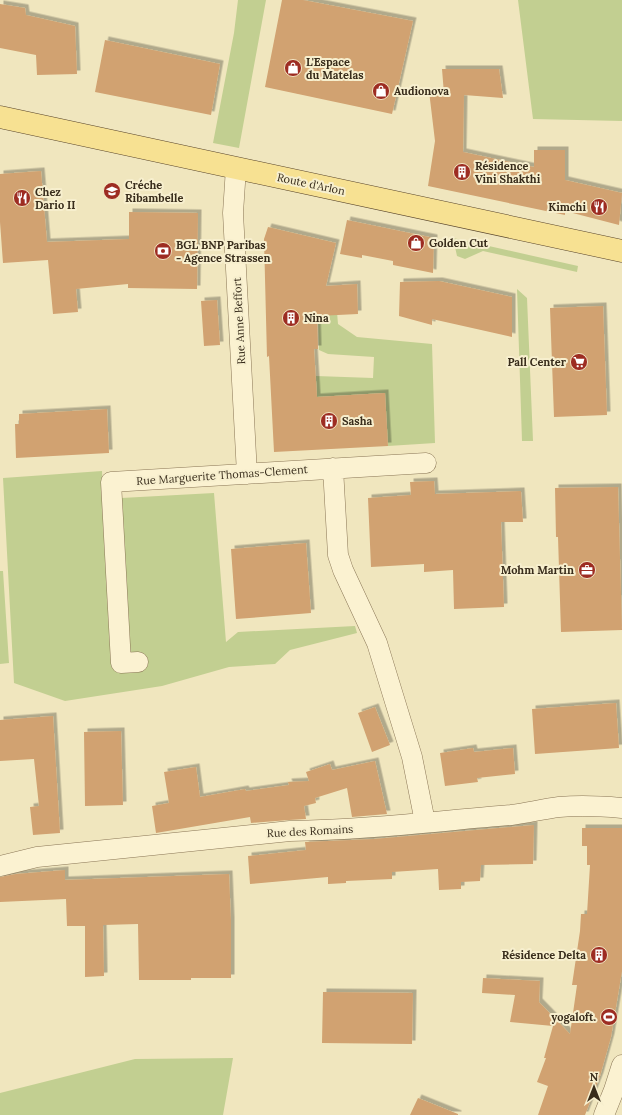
<svg xmlns="http://www.w3.org/2000/svg" width="622" height="1115" viewBox="0 0 622 1115" font-family="Lora,serif">
<defs>
<filter id="shadow"><feDropShadow dx="3.5" dy="-3.5" stdDeviation="0" flood-color="#0004"/></filter>
</defs>
<rect width="100%" height="100%" fill="#f0e6be"/>
<path fill="#c2cf91" d="M238,0H266L239,148L213,143L234,33Z
M518,0H622V121L533,119Z
M453,238L578,266L577,272L483,251L465,259L457,256Z
M335,288L338,324L357,337L432,344L435,443L388,446L385,393L317,397L316,376L373,378L374,357L328,354L319,350L317,289Z
M517,289L527,298L533,441H522Z
M102,471L103,499L214,493L226,642L238,632L355,626L357,633L290,650L275,664L229,667L162,686L65,701L14,683L3,478Z
M0,571H3L9,663L0,664Z
M233,1058L223,1115H0V1093L135,1059Z"/>
<path fill="#d1a271" filter="url(#shadow)" d="M282,0H303L413,21L392,114L265,87Z
M0,4L25,8L26,15L75,26L77,74L37,75L36,55L0,48Z
M105,40L220,64L211,115L95,92Z
M442,69H499L503,98L464,95L463,152L534,167V150H565V180L622,193L619,225L565,211V215L428,186L435,141L429,91L444,94Z
M41,171L47,242L129,239V212L198,213L197,289L128,288V284L76,289L78,312L53,314L48,260L3,263L0,222V174Z
M347,220L434,238L433,273L393,265V261L362,255V258L340,254Z
M268,227L336,243L326,286L357,284L358,314L317,316L318,349H314L317,397L385,393L388,446L274,452L269,356L267,357L264,239Z
M439,281L512,297V337L432,319V325L399,316L400,282Z
M217,300L220,345L204,346L201,301Z
M603,306L607,415L554,417L550,308Z
M107,409L109,453L16,458L15,424H19V414Z
M434,481L435,494L521,491L523,522H501L504,607L454,609L453,570L424,572V564L371,567L368,498L411,495L410,482Z
M618,487L622,630L561,632L558,537H556L555,488Z
M306,543L311,613L236,619L231,549Z
M616,703L619,748L535,754L532,709Z
M375,707L390,745L372,752L358,713Z
M53,716L60,833L33,835L30,807L39,806L34,759L0,761V720Z
M121,731L123,805L85,806L84,732Z
M473,748L474,752L513,748L515,774L477,778L478,782L445,786L440,753Z
M375,761L387,814L352,817L347,788L315,798L316,803L304,806L306,819L289,820L251,823L250,817L156,833L152,806L169,803L164,772L196,767L200,797L245,789L246,791L289,785L288,782L309,781L306,772L330,764L332,770Z
M534,825L533,864L481,865L480,881L461,882V889L439,890L438,869L392,872V879L346,881V883L328,884V877L250,884L248,856L306,850L305,842L374,839Z
M582,828H622V971L611,1037L600,1076L585,1115H538L548,1086L537,1082L546,1058H544L553,1026L510,1022L515,995L482,993L483,978L540,981L539,1002L570,1034L577,985H572L580,931L581,914H587L590,865H587V846H582Z
M65,870V880L229,874L231,921V978H191V980H139L138,924L103,925L104,976L85,977V926H67L66,899L0,902V877L16,874Z
M323,992L413,993L412,1044L322,1043Z
M418,1098L458,1114V1115H410Z"/>
<g fill="none" stroke-linecap="round" stroke-linejoin="round">
<g stroke="#8a7656" stroke-width="21">
<path id="street" d="M236,168L233,213L247,474
M333,468L338,555L343,570L377,643L412,757L425,822
M138,662L121,663L111,482L426,463
M0,866L37,857L290,831C364,830 437,821 511,815C527,813 543,809 559,807C580,805 601,806 622,808
M604,1115L614,1090L622,1065"/>
</g>
<g stroke="#57432a" stroke-width="23">
<path id="primary" d="M0,117L622,251"/>
</g>
<use href="#street" stroke="#fbf2d1" stroke-width="20"/>
<use href="#primary" stroke="#f7e192" stroke-width="22"/>
</g>
<defs>
<g id="shop-disc" transform="scale(0.9)"><circle r="9.5" fill="#9d2c22" stroke="#f7efce"/><path d="M-5-2.5h2.3a2.7 3.5 0 0 1 5.4 0H5L5.5 6h-11ZM-1.5-2.5h3a1.5 2.3 0 0 0-3 0Z" fill="#fff"/></g>
<g id="building-disc" transform="scale(0.9)"><circle r="9.5" fill="#9d2c22" stroke="#f7efce"/><path d="M-4-6H4V6H1V3H-1V6H-4ZM-2.5-4.3h1.7v1.8h-1.7ZM.8-4.3h1.7v1.8H.8ZM-2.5-1h1.7V.8h-1.7ZM.8-1h1.7V.8H.8Z" fill="#fff"/></g>
<g id="school-disc" transform="scale(0.9)"><circle r="9.5" fill="#9d2c22" stroke="#f7efce"/><path d="M0-5L7-2L0 1L-7-2ZM-4 1L0 2.5L4 1V4Q0 6-4 4Z" fill="#fff"/></g>
<g id="restaurant-disc" transform="scale(0.9)"><circle r="9.5" fill="#9d2c22" stroke="#f7efce"/><path d="M-5-6h1v4h1v-4h1v4h1v-4h1v5L-1.5 .5V6h-2V.5L-5-1ZM5-6V6H3V1.5H1.5Q1.5-4 5-6Z" fill="#fff"/></g>
<g id="bank-disc" transform="scale(0.9)"><circle r="9.5" fill="#9d2c22" stroke="#f7efce"/><path d="M-6-4H6V4H-6ZM0-2.3a2.3 2.3 0 1 0 0 4.6a2.3 2.3 0 1 0 0-4.6Z" fill="#fff"/></g>
<g id="supermarket-disc" transform="scale(0.9)"><circle r="9.5" fill="#9d2c22" stroke="#f7efce"/><path d="M-6-5.5h2.5l.6 2H6L4.5 2H-2.5L-4.4-4H-6ZM-1.5 3.2a1.3 1.3 0 1 0 .1 0ZM3 3.2a1.3 1.3 0 1 0 .1 0Z" fill="#fff"/></g>
<g id="office-disc" transform="scale(0.9)"><circle r="9.5" fill="#9d2c22" stroke="#f7efce"/><path d="M-6-3h4V-5.5h4V-3h4V5H-6ZM-1-4.5V-3h2v-1.5ZM-6 0V1H6V0Z" fill="#fff"/></g>
<g id="stadium-disc" transform="scale(0.9)"><circle r="9.5" fill="#9d2c22" stroke="#f7efce"/><path d="M0-5a6.5 5 0 1 0 0 10a6.5 5 0 1 0 0-10ZM-3.5-1.8h7v3.6h-7Z" fill="#fff"/></g>
</defs>
<g fill-rule="evenodd">
<use href="#shop-disc" x="293" y="68"/>
<use href="#shop-disc" x="381" y="91"/>
<use href="#building-disc" x="462" y="172"/>
<use href="#school-disc" x="112" y="191"/>
<use href="#restaurant-disc" x="22" y="198"/>
<use href="#restaurant-disc" x="599" y="207"/>
<use href="#shop-disc" x="416" y="243"/>
<use href="#bank-disc" x="163" y="251"/>
<use href="#building-disc" x="291" y="318"/>
<use href="#supermarket-disc" x="579" y="362"/>
<use href="#building-disc" x="329" y="421"/>
<use href="#office-disc" x="587" y="570"/>
<use href="#building-disc" x="599" y="955"/>
<use href="#stadium-disc" x="609" y="1017"/>
</g>
<g text-anchor="middle" stroke-width="4" stroke-linejoin="round" paint-order="stroke">
<g font-size="11" font-weight="bold" fill="#382c1b" stroke="#f7efce" text-anchor="start">
<text x="306" y="66">L'Espace<tspan x="306" dy="13">du Matelas</tspan></text>
<text x="394" y="95">Audionova</text>
<text x="475" y="170">Résidence<tspan x="475" dy="13">Vini Shakthi</tspan></text>
<text x="125" y="189">Créche<tspan x="125" dy="13">Ribambelle</tspan></text>
<text x="35" y="196">Chez<tspan x="35" dy="13">Dario II</tspan></text>
<text x="586" y="211" text-anchor="end">Kimchi</text>
<text x="429" y="247">Golden Cut</text>
<text x="176" y="249">BGL BNP Paribas<tspan x="176" dy="13">- Agence Strassen</tspan></text>
<text x="304" y="322">Nina</text>
<text x="566" y="366" text-anchor="end">Pall Center</text>
<text x="342" y="425">Sasha</text>
<text x="574" y="574" text-anchor="end">Mohm Martin</text>
<text x="586" y="959" text-anchor="end">Résidence Delta</text>
<text x="596" y="1021" text-anchor="end">yogaloft.</text>
</g>
<g font-size="11" fill="#382c1b" stroke="#f7efce">
<text transform="translate(311 184) rotate(12)" y="4">Route d'Arlon</text>
<text transform="translate(239 321) rotate(-93)" y="4">Rue Anne Beffort</text>
<text transform="translate(222 475) rotate(-4)" y="4">Rue Marguerite Thomas-Clement</text>
<text transform="translate(310 831) rotate(-3)" y="4">Rue des Romains</text>
</g>
</g>
<g transform="translate(594 1087)" stroke="#f7efce" stroke-width="3" paint-order="stroke">
<path d="M0-3L7 15L0 10L-7 15Z" fill="#382c1b"/>
<text y="-6" font-size="11" font-weight="bold" text-anchor="middle" fill="#382c1b">N</text>
</g>
</svg>
